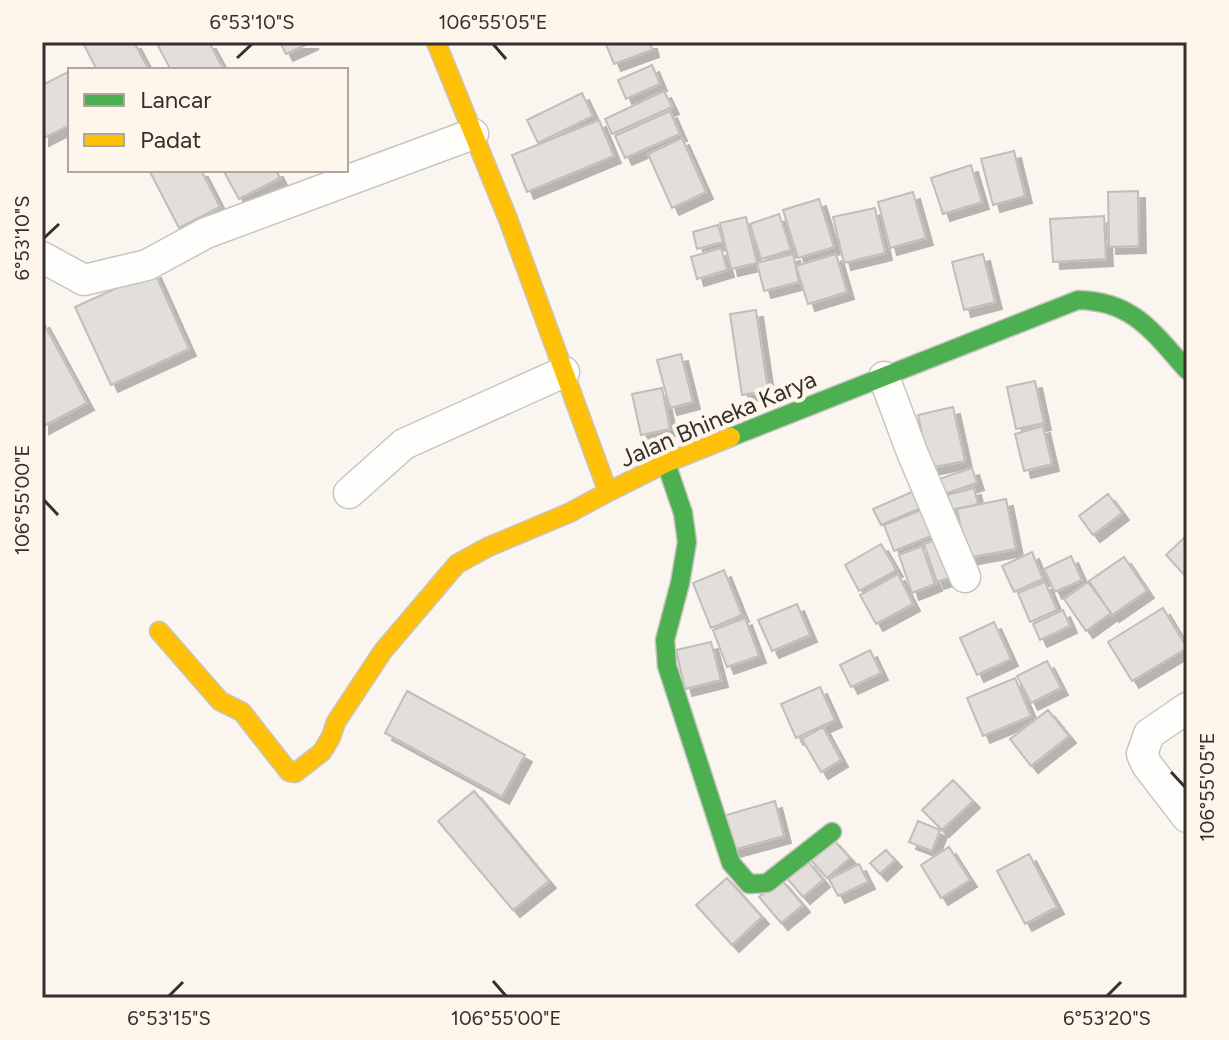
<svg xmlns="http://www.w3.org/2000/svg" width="1229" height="1040" viewBox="0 0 1229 1040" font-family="Figtree,sans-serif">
<defs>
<filter id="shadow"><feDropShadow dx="7" dy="7" stdDeviation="0" flood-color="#0004"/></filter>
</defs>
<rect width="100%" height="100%" fill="#faf5ef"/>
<path fill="#e2deda" stroke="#c1bdb9" stroke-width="2" filter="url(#shadow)" d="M85,42H134L149,70H97L83,43Z
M156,42H209L224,70H171Z
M280,42H312L286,54Z
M605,42H650L652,50L614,64Z
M652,65L660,84L626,99L618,80Z
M70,71V125L42,139V85Z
M664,91L672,107L612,134L605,119Z
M582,93L593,116L538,143L527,120Z
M670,111L680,134L625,158L615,136Z
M599,120L614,156L527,192L512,155Z
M682,138L706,192L672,208L648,154Z
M1014,151L1025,196L993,205L981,159Z
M971,165L982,202L943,214L931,178Z
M149,170H201L220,207L179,228Z
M223,170H276L280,178L239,199Z
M1138,191L1139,246L1109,247L1108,192Z
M913,192L926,238L890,248L878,202Z
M819,199L834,247L798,258L783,210Z
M875,208L885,253L844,263L833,217Z
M779,214L791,250L761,259L750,224Z
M1104,216L1106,259L1053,262L1050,219Z
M746,217L757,263L731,269L720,223Z
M718,225L723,242L697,249L693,232Z
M721,248L727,270L697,279L691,257Z
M793,254L799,282L764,291L757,263Z
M836,254L847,292L808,304L796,266Z
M983,254L995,302L964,310L952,262Z
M154,271L189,349L111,385L75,307Z
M756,310L768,391L742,395L730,314Z
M42,320L87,403L42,427Z
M681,354L693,402L670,408L657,360Z
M1035,381L1044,423L1016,429L1007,387Z
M662,388L670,429L641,435L632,394Z
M953,407L965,461L929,468L918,415Z
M1043,426L1052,464L1024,471L1015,434Z
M972,468L977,483L939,496L933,481Z
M923,487L930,504L881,525L873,509Z
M974,488L978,504L946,511L943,496Z
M1108,494L1122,513L1093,535L1079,516Z
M1006,499L1016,549L967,558L957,509Z
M931,506L941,532L894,551L884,525Z
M1187,535V578L1166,555Z
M945,537L958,575L937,582L924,544Z
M881,544L896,570L859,591L845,565Z
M922,546L935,584L912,593L899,555Z
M1032,552L1043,579L1014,592L1002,566Z
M1071,556L1082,580L1055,592L1044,569Z
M1124,557L1147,591L1112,615L1089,581Z
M724,570L742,615L711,628L693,583Z
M898,574L913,604L876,624L860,595Z
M1045,582L1057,610L1030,622L1018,593Z
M1088,582L1111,613L1086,631L1064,599Z
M797,604L810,635L772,651L758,620Z
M1163,608L1187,648L1132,681L1108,642Z
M1063,610L1070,626L1040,640L1033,624Z
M745,618L759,656L727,667L713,630Z
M994,622L1011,659L977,675L960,638Z
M711,642L721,680L685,689L676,650Z
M870,650L881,673L851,687L840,665Z
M1047,661L1061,688L1031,703L1017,676Z
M1015,678L1031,716L983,736L967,698Z
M820,687L835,720L796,738L781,704Z
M407,691L525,755L502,797L385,733Z
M1048,710L1069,736L1031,766L1010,739Z
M823,727L841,760L821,772L802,739Z
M953,780L973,801L942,830L922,810Z
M474,791L549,881L513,910L438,821Z
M775,801L784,836L733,850L723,816Z
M918,821L940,830L932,851L909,842Z
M833,839L850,858L827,878L810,859Z
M949,847L970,880L941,898L921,865Z
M886,850L895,860L880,874L870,863Z
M1029,854L1057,907L1025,924L997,871Z
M807,860L823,880L803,897L786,877Z
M859,864L868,882L838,896L829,879Z
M727,878L762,917L732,945L696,905Z
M781,879L803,905L781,923L759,897Z"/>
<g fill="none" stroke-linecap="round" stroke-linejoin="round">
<g stroke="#c8c5c1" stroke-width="33">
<path id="street" d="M42,257L84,280L147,265L206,233L473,134
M884,377L912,452L965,577
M349,493L404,444L564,372
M1187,708L1149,734L1142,754L1147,765L1187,817"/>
</g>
<g stroke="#c8c5c1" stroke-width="21">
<path id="fast" d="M731,437L1078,300C1133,301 1153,332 1187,370
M666,463L683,513L687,542L680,583L665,640L667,666L731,863L749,884L767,883L832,832"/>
</g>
<g stroke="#c8c5c1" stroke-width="21">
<path id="slow" d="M436,42L508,219L608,492L666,463L731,437
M159,631L220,701L242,712L289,772L295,773L322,752L331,737L336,722L383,651L457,564L488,547L569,513L608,492"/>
</g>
<use href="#street" stroke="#fefefd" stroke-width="30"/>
<use href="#fast" stroke="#4caf50" stroke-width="18"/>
<use href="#slow" stroke="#ffc107" stroke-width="18"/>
</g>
<path fill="none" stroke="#34312d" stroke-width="3" d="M493,44L506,59M237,58L252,44M44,238L59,224M44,500L58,515M1171,772L1185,787M493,981L506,996M169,996L183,982M1107,996L1121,982"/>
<g text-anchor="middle" stroke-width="8" stroke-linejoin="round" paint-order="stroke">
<g font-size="24" fill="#34312d" stroke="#fef6eb">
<text transform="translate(718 419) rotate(-23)" y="8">Jalan Bhineka Karya</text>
</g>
</g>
<rect width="1229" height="1040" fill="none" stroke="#fef6eb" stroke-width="88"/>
<rect x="68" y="68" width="280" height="104" fill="#fef6eb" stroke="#ada79f" stroke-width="2"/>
<rect x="84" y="94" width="40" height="12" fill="#4caf50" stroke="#ada79f" stroke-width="2"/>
<text x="140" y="108" font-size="24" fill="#34312d">Lancar</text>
<rect x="84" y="134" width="40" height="12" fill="#ffc107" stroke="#ada79f" stroke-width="2"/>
<text x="140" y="148" font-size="24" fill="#34312d">Padat</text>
<rect x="44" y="44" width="1141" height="952" fill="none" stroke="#34312d" stroke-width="3"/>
<g font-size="20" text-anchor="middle" fill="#34312d">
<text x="252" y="29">6°53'10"S</text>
<text x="493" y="29">106°55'05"E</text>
<text transform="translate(22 238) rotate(-90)" y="7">6°53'10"S</text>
<text transform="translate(22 500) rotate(-90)" y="7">106°55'00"E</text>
<text transform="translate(1207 787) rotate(-90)" y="7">106°55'05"E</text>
<text x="169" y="1025">6°53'15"S</text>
<text x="506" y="1025">106°55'00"E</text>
<text x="1107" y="1025">6°53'20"S</text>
</g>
</svg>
